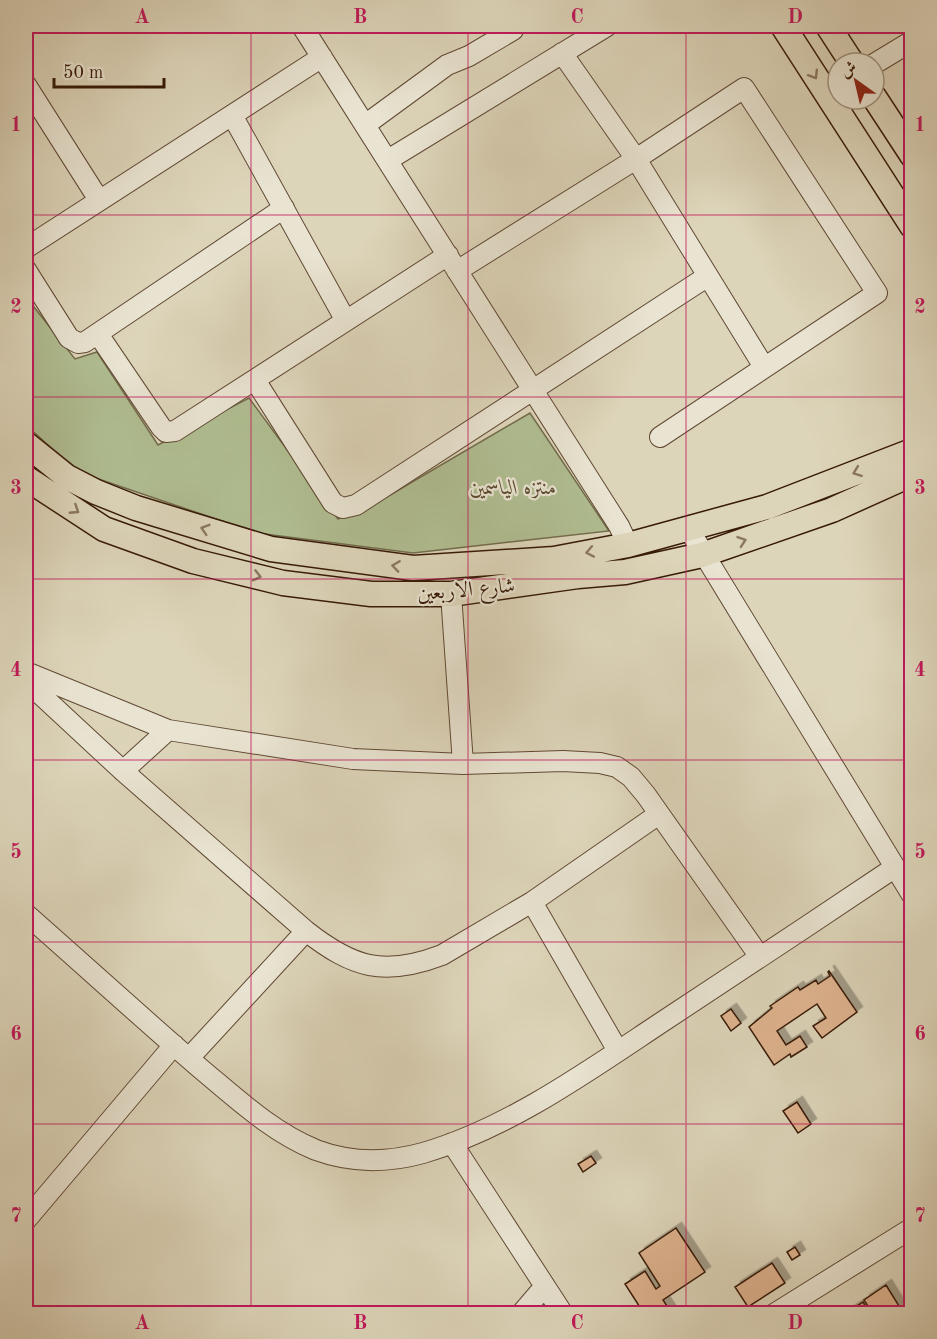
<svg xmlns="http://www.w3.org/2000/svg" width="937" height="1339" viewBox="0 0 937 1339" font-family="'Old Standard TT',Amiri,serif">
<defs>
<filter id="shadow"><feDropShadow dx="5.5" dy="-5.5" stdDeviation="0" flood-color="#0004"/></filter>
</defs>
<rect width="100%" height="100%" fill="#ddd5ba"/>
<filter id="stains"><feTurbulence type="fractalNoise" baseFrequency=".00333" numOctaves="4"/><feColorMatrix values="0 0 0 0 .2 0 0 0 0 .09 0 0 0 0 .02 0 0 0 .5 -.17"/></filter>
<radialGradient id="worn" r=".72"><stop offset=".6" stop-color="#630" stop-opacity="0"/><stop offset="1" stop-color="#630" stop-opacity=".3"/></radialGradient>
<path fill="#afbd91" stroke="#736c4c" stroke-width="1.5" d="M26,297L75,359L97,352L158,445L249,398L338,519L390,495L530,413L609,531L413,553L257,533L78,472L26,425Z"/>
<path fill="#deb38f" stroke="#371a07" stroke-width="1.5" filter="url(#shadow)" d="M829,971L857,1012L822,1038L813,1026L826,1018L817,1004L777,1031L786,1045L800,1036L807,1047L791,1057L790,1054L774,1065L749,1027L772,1008L770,1006L798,987L800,990L816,980L818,984L830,976L828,972Z
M731,1009L741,1023L731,1031L721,1016Z
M797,1102L811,1124L798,1133L783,1111Z
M591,1156L596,1163L583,1172L578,1164Z
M676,1228L705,1272L663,1300L671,1312L668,1314H649L646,1309L643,1312L625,1284L645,1271L656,1289L660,1286L639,1253Z
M795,1247L800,1255L792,1260L787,1252Z
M772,1263L785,1283L748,1307L735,1287Z
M886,1285L904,1314H873L864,1300Z
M863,1302L870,1314H851L849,1311Z"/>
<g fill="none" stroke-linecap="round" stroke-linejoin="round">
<g stroke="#604934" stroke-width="22">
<path id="minor" d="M302,26L619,526L628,545
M562,53L636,159L764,367
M874,64L912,41
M26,85L99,200
M232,115L346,321
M365,125L447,65L469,56L513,30
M388,160L607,26
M26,248L322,57
M26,270L69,338L78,343L85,342L284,208
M457,271L636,159L744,88L877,293L660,437
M98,334L161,427L166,432L175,431L448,255
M255,380L333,503L343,508L356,505L708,276
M688,528L912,895
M451,594L463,764
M26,672L168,730L353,759L463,764L563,761L600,763L617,767L631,777L646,795L760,957
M26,681L123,771L306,931C353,968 384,977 442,955L532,902L659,814
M123,771L168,730
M532,902L618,1051
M26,914C84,965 142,1018 201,1069C237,1099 272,1132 316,1150C351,1163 387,1163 423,1153C506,1129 584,1074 656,1026C735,974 815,921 894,868
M189,1058L306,931
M452,1143L563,1314
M26,1220L174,1045
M521,1314L545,1286
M774,1314L912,1228"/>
</g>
<g stroke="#371a07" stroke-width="27">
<path id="major" d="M783,26L912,226
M828,26L852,63
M874,97L912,155
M26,444L67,477L96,492L136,508L271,549L413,568L554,559L628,545L767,507L912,451
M26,478L104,529L193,561L283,583L371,594H451L578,576L625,572L702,555L832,510L912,474"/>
</g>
<use href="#minor" stroke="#e9e4d2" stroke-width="20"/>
<use href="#major" stroke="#ddd5ba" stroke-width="24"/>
</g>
<defs><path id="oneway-chevron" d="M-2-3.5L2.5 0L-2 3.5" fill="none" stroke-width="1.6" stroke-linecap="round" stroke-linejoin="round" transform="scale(1.5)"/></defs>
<g stroke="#8a7860">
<use href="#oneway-chevron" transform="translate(814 75) rotate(58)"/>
<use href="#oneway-chevron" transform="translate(857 472) rotate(159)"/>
<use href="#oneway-chevron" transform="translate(75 510) rotate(33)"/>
<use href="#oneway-chevron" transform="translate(205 529) rotate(-163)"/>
<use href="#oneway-chevron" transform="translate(742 541) rotate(-19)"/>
<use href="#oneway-chevron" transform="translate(590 552) rotate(169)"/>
<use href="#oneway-chevron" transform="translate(396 566) rotate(-172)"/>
<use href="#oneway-chevron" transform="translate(257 576) rotate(14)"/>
</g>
<path fill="none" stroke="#c2185b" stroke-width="1.5" stroke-opacity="0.55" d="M251,26V1314M468,26V1314M686,26V1314M26,215H912M26,397H912M26,579H912M26,760H912M26,942H912M26,1124H912"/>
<g text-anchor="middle" stroke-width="4.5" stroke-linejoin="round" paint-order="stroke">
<g font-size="21" font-style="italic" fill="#5b4b30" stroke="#e9e4d2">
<text x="513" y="494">منتزه الياسمين</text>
</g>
<g font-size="21" fill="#371a07" stroke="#e9e4d2">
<text transform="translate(466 589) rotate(-5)" y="7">شارع الاربعين</text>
</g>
</g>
<rect width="937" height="1339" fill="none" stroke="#ddd5ba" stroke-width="66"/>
<g transform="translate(856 81) rotate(326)"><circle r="28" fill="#e9e4d2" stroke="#a29381" stroke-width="1.5"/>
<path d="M0-4.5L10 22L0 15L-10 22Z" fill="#8f2418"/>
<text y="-9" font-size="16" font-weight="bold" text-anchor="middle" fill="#371a07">ش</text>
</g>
<path d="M54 78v9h110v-9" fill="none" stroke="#371a07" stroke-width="3"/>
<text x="63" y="78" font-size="18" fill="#371a07" stroke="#e9e4d2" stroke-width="4.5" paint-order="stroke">50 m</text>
<rect x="33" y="33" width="871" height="1273" fill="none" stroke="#c2185b" stroke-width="2"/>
<g font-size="20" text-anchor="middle" font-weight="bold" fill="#c2185b">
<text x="142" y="23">A</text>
<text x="360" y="23">B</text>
<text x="577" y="23">C</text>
<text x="795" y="23">D</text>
<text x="16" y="131">1</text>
<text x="920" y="131">1</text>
<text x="16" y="313">2</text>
<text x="920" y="313">2</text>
<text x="16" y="494">3</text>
<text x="920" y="494">3</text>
<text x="16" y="676">4</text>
<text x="920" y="676">4</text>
<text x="16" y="858">5</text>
<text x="920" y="858">5</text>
<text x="16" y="1040">6</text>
<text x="920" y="1040">6</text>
<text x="16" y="1222">7</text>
<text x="920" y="1222">7</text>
<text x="142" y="1329">A</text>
<text x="360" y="1329">B</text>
<text x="577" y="1329">C</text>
<text x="795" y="1329">D</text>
</g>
<rect width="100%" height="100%" filter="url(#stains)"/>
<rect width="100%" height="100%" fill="url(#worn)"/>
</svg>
